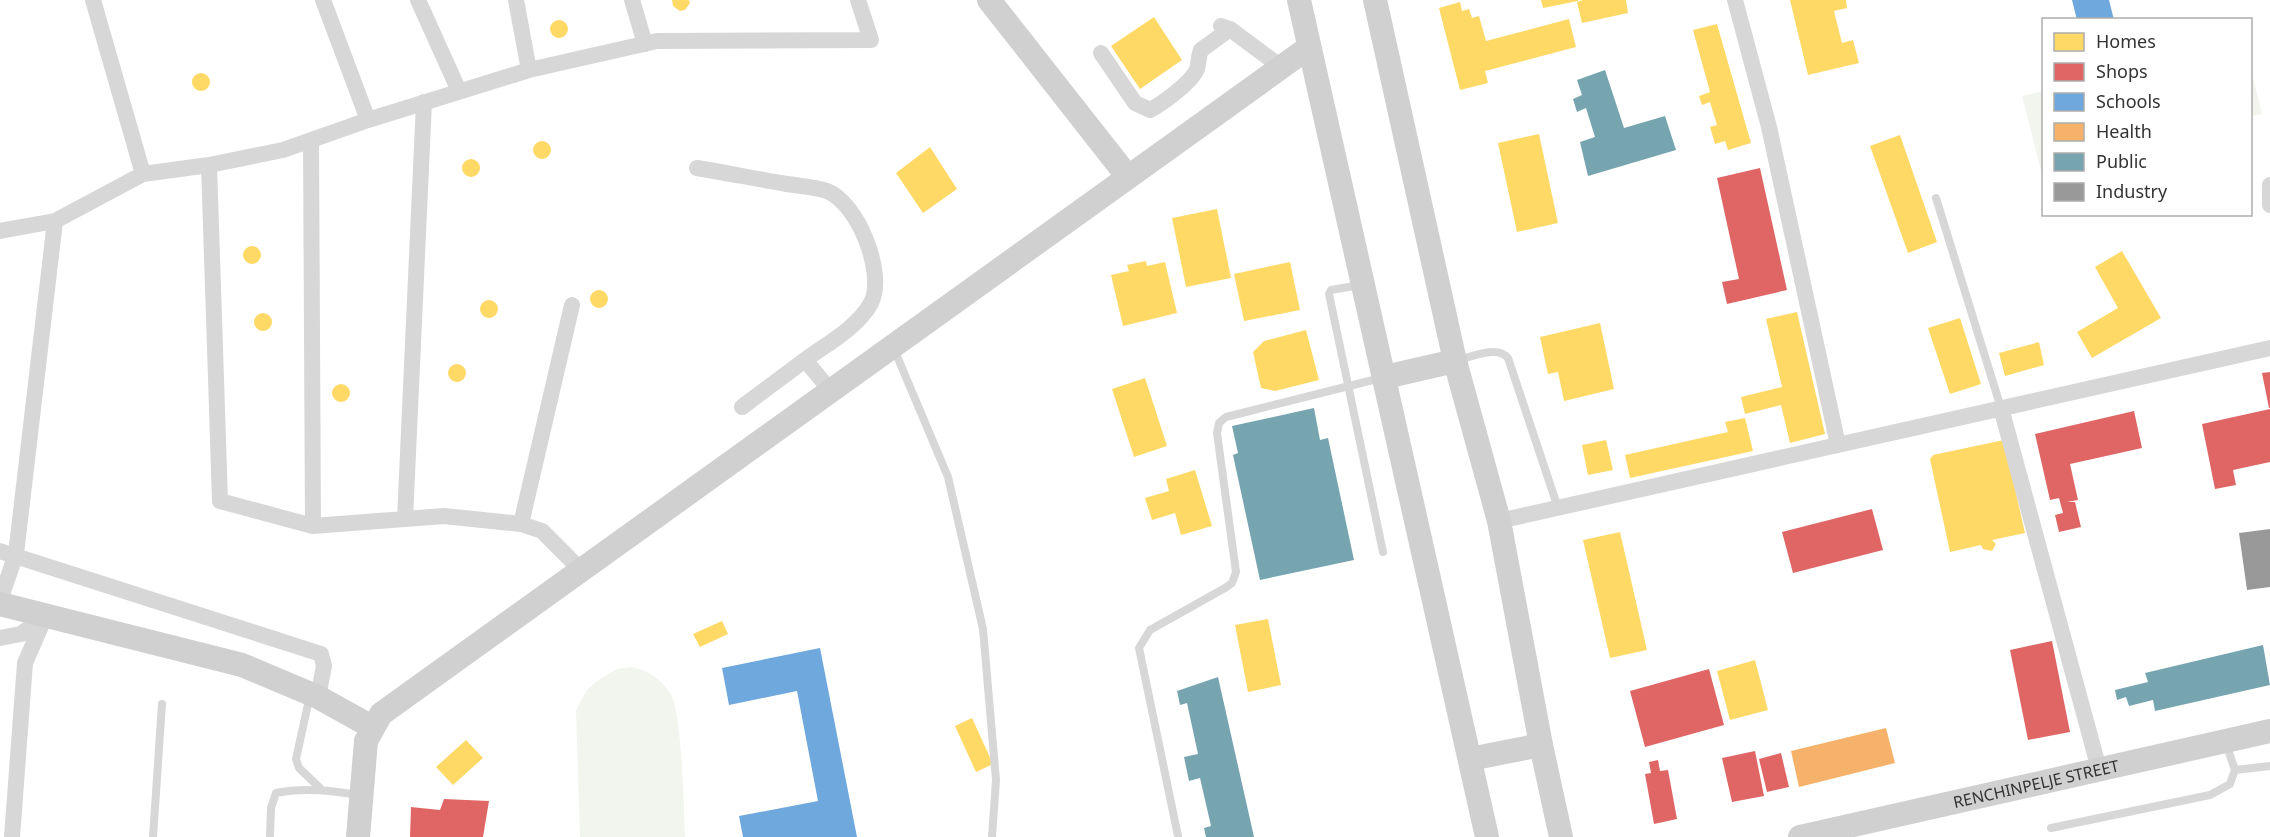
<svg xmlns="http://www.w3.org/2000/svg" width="2270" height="837" viewBox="0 0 2270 837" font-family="'Noto Sans',sans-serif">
<rect width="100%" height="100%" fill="#fff"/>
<path fill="#f1f5ed" d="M2250,66L2262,114L2251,116H2250Z
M2043,91L2044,173L2042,174L2022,96Z
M631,667C648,670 662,679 671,695C682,714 684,810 685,837H580L576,710L587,690L597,681L617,669Z"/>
<path fill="#ffd966" d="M672,0H689L690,3L685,10L680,11L673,6Z
M1541,0H1578V1L1543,8Z
M1583,0H1626L1628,13L1582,23L1577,2Z
M1790,0H1846L1847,8L1834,11L1842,43L1853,40L1859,63L1808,75Z
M1460,2L1462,11L1469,9L1472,18L1479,16L1486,41L1569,19L1576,47L1485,71L1488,83L1460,90L1439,8Z
M1154,17L1182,60L1140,89L1111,46Z
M550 29a9 9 0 1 1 18 0a9 9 0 1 1-18 0Z
M1717,24L1751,143L1728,150L1725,141L1715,144L1710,127L1717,125L1710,102L1702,105L1699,96L1710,92L1693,30Z
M192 82a9 9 0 1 1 18 0a9 9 0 1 1-18 0Z
M1539,134L1558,223L1517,232L1498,143Z
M1900,135L1937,242L1908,253L1870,146Z
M533 150a9 9 0 1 1 18 0a9 9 0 1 1-18 0Z
M930,147L957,189L923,213L896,173Z
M462 168a9 9 0 1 1 18 0a9 9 0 1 1-18 0Z
M1217,209L1231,278L1186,287L1172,218Z
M243 255a9 9 0 1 1 18 0a9 9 0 1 1-18 0Z
M2122,251L2161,318L2092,358L2077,332L2118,308L2095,267Z
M1146,261L1147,266L1165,262L1177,313L1123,326L1111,275L1129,271L1127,265Z
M1290,262L1300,310L1244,321L1234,274Z
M590 299a9 9 0 1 1 18 0a9 9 0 1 1-18 0Z
M480 309a9 9 0 1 1 18 0a9 9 0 1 1-18 0Z
M1797,312L1825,434L1790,443L1781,405L1745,414L1741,397L1782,387L1766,319Z
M254 322a9 9 0 1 1 18 0a9 9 0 1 1-18 0Z
M1960,318L1981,384L1950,394L1928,328Z
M1600,323L1614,389L1564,401L1558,372L1548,374L1540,337Z
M1306,330L1319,380L1275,391L1261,388L1253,352L1264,341Z
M2039,342L2044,365L2005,376L1999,353Z
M448 373a9 9 0 1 1 18 0a9 9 0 1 1-18 0Z
M1145,378L1167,446L1134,457L1112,389Z
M332 393a9 9 0 1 1 18 0a9 9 0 1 1-18 0Z
M1745,418L1753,451L1630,478L1625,455L1728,432L1725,422Z
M1606,440L1613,470L1588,475L1582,445Z
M2004,440L2025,533L1992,540L1996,544L1992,551L1983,549L1981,545L1950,552L1930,459L1933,455Z
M1195,470L1212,526L1181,535L1175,513L1152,520L1145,498L1169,491L1166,479Z
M1620,532L1647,650L1610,658L1583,540Z
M1268,619L1281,685L1248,692L1235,625Z
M722,621L728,634L700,647L693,634Z
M1755,660L1768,710L1730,720L1717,671Z
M972,718L993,764L976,772L955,726Z
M466,740L483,758L453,785L436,767Z"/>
<path fill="#e06666" d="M1760,168L1787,290L1727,304L1722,282L1739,279L1717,178Z
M2270,372V408H2269L2262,373Z
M2270,409V462L2233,470L2236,485L2215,489L2202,424Z
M2134,411L2142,448L2070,464L2078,500L2067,502H2075L2081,527L2059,532L2055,515L2063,513L2059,498L2050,500L2035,434Z
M1872,509L1883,550L1793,573L1782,532Z
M2052,641L2070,732L2028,740L2010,650Z
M1709,669L1724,725L1645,747L1630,691Z
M1755,751L1764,796L1732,802L1722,758Z
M1781,753L1789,787L1767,792L1759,759Z
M1658,760L1660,771L1668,770L1677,819L1654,824L1645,774L1651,773L1649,762Z
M444,799L489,801L483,837H410L411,807L440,810Z"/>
<path fill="#6fa8dc" d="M2072,0H2109L2114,20H2077Z
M820,648L857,837H743L739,816L818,801L797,691L729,705L722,668Z"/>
<path fill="#f6b26b" d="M1886,728L1895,763L1799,787L1791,751Z"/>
<path fill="#76a5af" d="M1605,70L1624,128L1665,116L1676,150L1588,176L1580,142L1595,137L1586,108L1577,112L1573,99L1582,95L1577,80Z
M1314,408L1320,440L1328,438L1354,560L1260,580L1233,455L1238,453L1232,426Z
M2263,645L2270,685L2155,711L2153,700L2129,706L2126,697L2117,700L2115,690L2148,682L2145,673Z
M1218,677L1254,837H1206L1204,828L1211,826L1200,778L1189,781L1184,757L1198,754L1187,703L1180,705L1177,691Z"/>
<path fill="#999" d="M2270,529V587L2247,590L2239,533Z"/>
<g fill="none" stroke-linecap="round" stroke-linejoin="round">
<path stroke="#d7d7d7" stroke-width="8" d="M1936,198L2001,408
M1360,285L1331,290L1329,294L1383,552
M894,349L948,477L983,629L996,780L992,837
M1456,361C1471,357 1497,345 1508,358L1558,508
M310,695L296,759L299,768L322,790
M2235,770L2270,766
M2051,828L2210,795L2230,784L2235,770L2226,744
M1178,836L1139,648L1150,630L1225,588L1232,583L1236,572L1217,433L1219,423L1226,417L1381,378
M153,837L162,704
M270,837L271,808L276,793C304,787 332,791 360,795"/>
<path stroke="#d7d7d7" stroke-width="16" d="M323,0L368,120
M418,0L459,91
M516,0L529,70
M632,0L645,44
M1735,0L1769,127L1838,445
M1221,26L1230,29L1281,67
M1101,53L1135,103L1150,110C1162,104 1192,82 1197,69C1199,63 1198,57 1201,50L1230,29
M311,140L313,526
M209,165L220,501L313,526L444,516L521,524L542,531L581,570
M697,168C727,173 757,179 787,184C800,186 815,187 827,191C858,203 886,274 871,303C858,327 827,344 805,360
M143,174L209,165L283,150L368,120L529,70L657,41L871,40L858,0
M2270,185V205
M0,231L55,221
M742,407L805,360L830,390
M2001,408L2099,769
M405,519L424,102
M1499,521L2270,348
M521,524L572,305
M0,551L321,654L324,666L318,697
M0,600L16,554L55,221L143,174L93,0
M0,638L21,634L44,617
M12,837L25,663L45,617"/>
<g stroke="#d0d0d0" stroke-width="24">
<path d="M989,0L1128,177"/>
<path d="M1299,0L1487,837"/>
<path d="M1375,0L1455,361L1499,521L1541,745L1561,837"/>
<path d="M1385,377L1455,361"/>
<path d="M0,604L242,665L318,697L372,727"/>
<path d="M1470,759L1541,745"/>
<path d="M358,837L366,741L381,714L1308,48"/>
<path id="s1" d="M1800,837L2270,731"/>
</g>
</g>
<g text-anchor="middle" stroke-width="6" stroke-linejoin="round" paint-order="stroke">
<g font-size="16" fill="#333" stroke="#fff">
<text dy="6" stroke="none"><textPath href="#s1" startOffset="242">RENCHINPELJE STREET</textPath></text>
</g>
</g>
<rect x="2042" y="18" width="210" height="198" fill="#ffffff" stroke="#adadad" stroke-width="1.5"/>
<rect x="2054" y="33" width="30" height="18" fill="#ffd966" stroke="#adadad" stroke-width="1.5"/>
<text x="2096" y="48" font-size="18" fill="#333333">Homes</text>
<rect x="2054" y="63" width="30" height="18" fill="#e06666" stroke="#adadad" stroke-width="1.5"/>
<text x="2096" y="78" font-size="18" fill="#333333">Shops</text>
<rect x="2054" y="93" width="30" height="18" fill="#6fa8dc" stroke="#adadad" stroke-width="1.5"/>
<text x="2096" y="108" font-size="18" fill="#333333">Schools</text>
<rect x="2054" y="123" width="30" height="18" fill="#f6b26b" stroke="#adadad" stroke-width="1.5"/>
<text x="2096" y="138" font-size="18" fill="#333333">Health</text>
<rect x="2054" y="153" width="30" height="18" fill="#76a5af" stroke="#adadad" stroke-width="1.5"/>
<text x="2096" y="168" font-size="18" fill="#333333">Public</text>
<rect x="2054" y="183" width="30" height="18" fill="#999999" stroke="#adadad" stroke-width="1.5"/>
<text x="2096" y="198" font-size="18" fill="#333333">Industry</text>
</svg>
